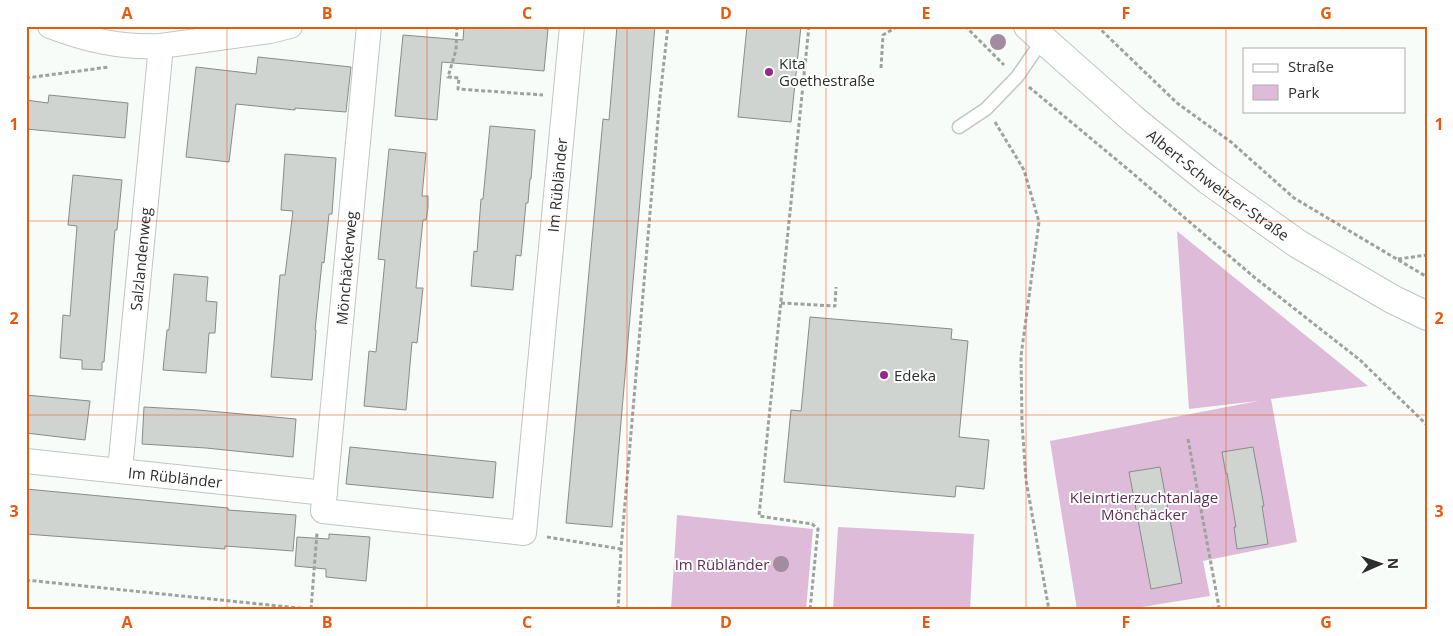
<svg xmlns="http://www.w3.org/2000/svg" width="1453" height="636" viewBox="0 0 1453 636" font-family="'Open Sans',sans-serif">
  <rect width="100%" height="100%" fill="#f8fcf9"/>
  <path fill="#debbd8" d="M1177,231L1368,386L1271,399L1297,542L1203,561L1210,596L1123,610H1077L1050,441L1258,401L1189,409Z
    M677,515L813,529L806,610H671Z
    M838,527L974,534L970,610H833Z"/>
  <path fill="#d0d4d1" stroke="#888c89" d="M464,26H513L548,29L544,71L442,62L437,120L395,116L403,35L463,40Z
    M617,26H655L612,527L566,523L603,119L609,120Z
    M747,26H801L791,122L738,117Z
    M258,57L351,67L346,112L295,108V110L236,104L229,162L186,157L196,67L256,74Z
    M49,95L128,103L125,138L26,129V100L48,103Z
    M490,126L535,130L531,179H530L528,203H526L521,256L516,255L513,290L471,286L474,251L477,252L481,199H483Z
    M389,149L426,153L422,196H428V208L426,220H423L416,288H423L417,343L412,342L406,410L364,406L369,351L376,352L385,260L378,259Z
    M285,154L336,158L332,214H329L324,263L322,262L315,330H316L312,380L271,377L280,275H285L293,211L281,210Z
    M73,175L122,180L117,230H115L104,362H102V370L82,369V360L60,358L63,315L70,316L77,226L68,225Z
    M174,274L208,277L206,301L217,302L215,333H209L206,373L163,370L167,330H169Z
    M810,317L952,329L951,339L968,341L959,437L989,440L984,489L956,486L955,497L784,482L791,410L801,411Z
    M26,395L90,401L85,440L26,433Z
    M144,407L198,410L296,419L293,457L206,448L142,444Z
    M350,447L496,462L493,498L346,484Z
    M1253,447L1264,506H1262L1268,544L1237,549L1234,527H1236L1227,473L1226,474L1222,452Z
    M1160,467L1182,583L1151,589L1129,472Z
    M26,489L228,508V510L296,515L293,551L225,546V549L26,534Z
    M329,534L370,537L366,581L326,577V569L295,566L297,537L329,539Z"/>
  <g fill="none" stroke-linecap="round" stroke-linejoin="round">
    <g stroke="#c1c5c3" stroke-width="15">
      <path id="lane" d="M959,127L986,109L1017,77L1042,41"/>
    </g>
    <g stroke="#c1c5c3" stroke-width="26">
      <g id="street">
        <path d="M50,26C87,40 121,48 161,46L270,31L290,26"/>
        <path id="s1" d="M369,26L323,511L524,533L572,26"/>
        <path id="s2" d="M26,461L325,493"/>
        <path id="s3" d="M120,470L161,46"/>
      </g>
    </g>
    <g stroke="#c1c5c3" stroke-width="30">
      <g id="secondary">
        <path id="s4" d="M1028,26L1134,120L1208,180L1298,244L1392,299L1427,316"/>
      </g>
    </g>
    <path stroke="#9ea29f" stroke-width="3" stroke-dasharray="4 2.5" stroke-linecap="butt" d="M457,26L456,50L448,77L459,78L458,89L543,95
      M809,26L759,516L812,524L818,529L810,610
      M965,26L1004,65
      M1097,26L1177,103L1231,142L1294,198L1427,277
      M881,68L883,35L898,26
      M26,78L109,67
      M1029,87L1130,171L1254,277L1360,360L1427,425
      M995,122L1024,170L1039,222L1021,356L1022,423L1026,480L1049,610
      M1398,259L1427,255
      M781,303L835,306L836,287
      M1188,439L1219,607L1204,610
      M547,537L621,549
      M26,580L318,610
      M311,609L317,533
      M618,610L621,549L660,97L668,26"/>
    <use href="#lane" stroke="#fff" stroke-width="12"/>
    <use href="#street" stroke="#fff" stroke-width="24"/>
    <use href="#secondary" stroke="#fff" stroke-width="28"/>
  </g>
  <g fill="#a38ba0">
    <circle cx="998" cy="42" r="8"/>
    <circle cx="781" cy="564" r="8"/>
  </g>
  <path fill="none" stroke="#e8590c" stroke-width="1" stroke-opacity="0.55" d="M227,26V610M427,26V610M627,26V610M826,26V610M1026,26V610M1226,26V610M26,221H1427M26,415H1427"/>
  <g fill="#942789" stroke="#fff" stroke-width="2">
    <circle cx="769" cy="72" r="5"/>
    <circle cx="884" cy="375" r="5"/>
  </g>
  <g text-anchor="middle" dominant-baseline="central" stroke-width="4" stroke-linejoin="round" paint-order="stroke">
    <g font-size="15" fill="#2c2e2d" stroke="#fff" text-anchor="start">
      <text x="779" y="63">Kita<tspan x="779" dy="17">Goethestraße</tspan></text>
      <text x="894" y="375">Edeka</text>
    </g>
    <g font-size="15" fill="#2c2e2d" stroke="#fff">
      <text stroke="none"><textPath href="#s4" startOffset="248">Albert-Schweitzer-Straße</textPath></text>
      <text stroke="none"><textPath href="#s1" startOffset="1039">Im Rübländer</textPath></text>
      <text stroke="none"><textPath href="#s3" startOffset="212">Salzlandenweg</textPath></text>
      <text transform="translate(346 268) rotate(-85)">Mönchäckerweg</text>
      <text stroke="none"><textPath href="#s2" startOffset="150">Im Rübländer</textPath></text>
    </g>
    <g font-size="15" fill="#5d2e57" stroke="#fff">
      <text x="1144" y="497">Kleinrtierzuchtanlage<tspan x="1144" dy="17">Mönchäcker</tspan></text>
      <text x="722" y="564">Im Rübländer</text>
    </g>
  </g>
  <rect width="1453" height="636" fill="none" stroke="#ffffff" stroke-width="55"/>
  <rect x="1243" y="48" width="162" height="65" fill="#ffffff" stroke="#ababab"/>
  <rect x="1253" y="64" width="25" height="8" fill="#ffffff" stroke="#ababab"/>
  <text x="1288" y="72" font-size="15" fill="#2c2e2d">Straße</text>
  <rect x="1253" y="85" width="25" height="15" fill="#debbd8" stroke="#ababab"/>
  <text x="1288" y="98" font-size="15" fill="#2c2e2d">Park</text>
  <g transform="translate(1380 564) rotate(88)" stroke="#ffffff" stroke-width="4" paint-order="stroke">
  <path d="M0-4L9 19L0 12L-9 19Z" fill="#2c2e2d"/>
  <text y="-8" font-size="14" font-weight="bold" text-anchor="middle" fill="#2c2e2d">N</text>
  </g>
  <rect x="28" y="28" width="1398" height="580" fill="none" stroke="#e8590c" stroke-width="2"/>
  <g font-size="16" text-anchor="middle" font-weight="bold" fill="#e8590c">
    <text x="127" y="19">A</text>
    <text x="327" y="19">B</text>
    <text x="527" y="19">C</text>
    <text x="726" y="19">D</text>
    <text x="926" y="19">E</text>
    <text x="1126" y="19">F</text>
    <text x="1326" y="19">G</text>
    <text x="14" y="130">1</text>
    <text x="1439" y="130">1</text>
    <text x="14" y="324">2</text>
    <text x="1439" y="324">2</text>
    <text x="14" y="517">3</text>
    <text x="1439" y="517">3</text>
    <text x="127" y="628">A</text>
    <text x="327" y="628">B</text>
    <text x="527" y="628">C</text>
    <text x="726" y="628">D</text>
    <text x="926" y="628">E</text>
    <text x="1126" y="628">F</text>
    <text x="1326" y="628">G</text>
  </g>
</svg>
